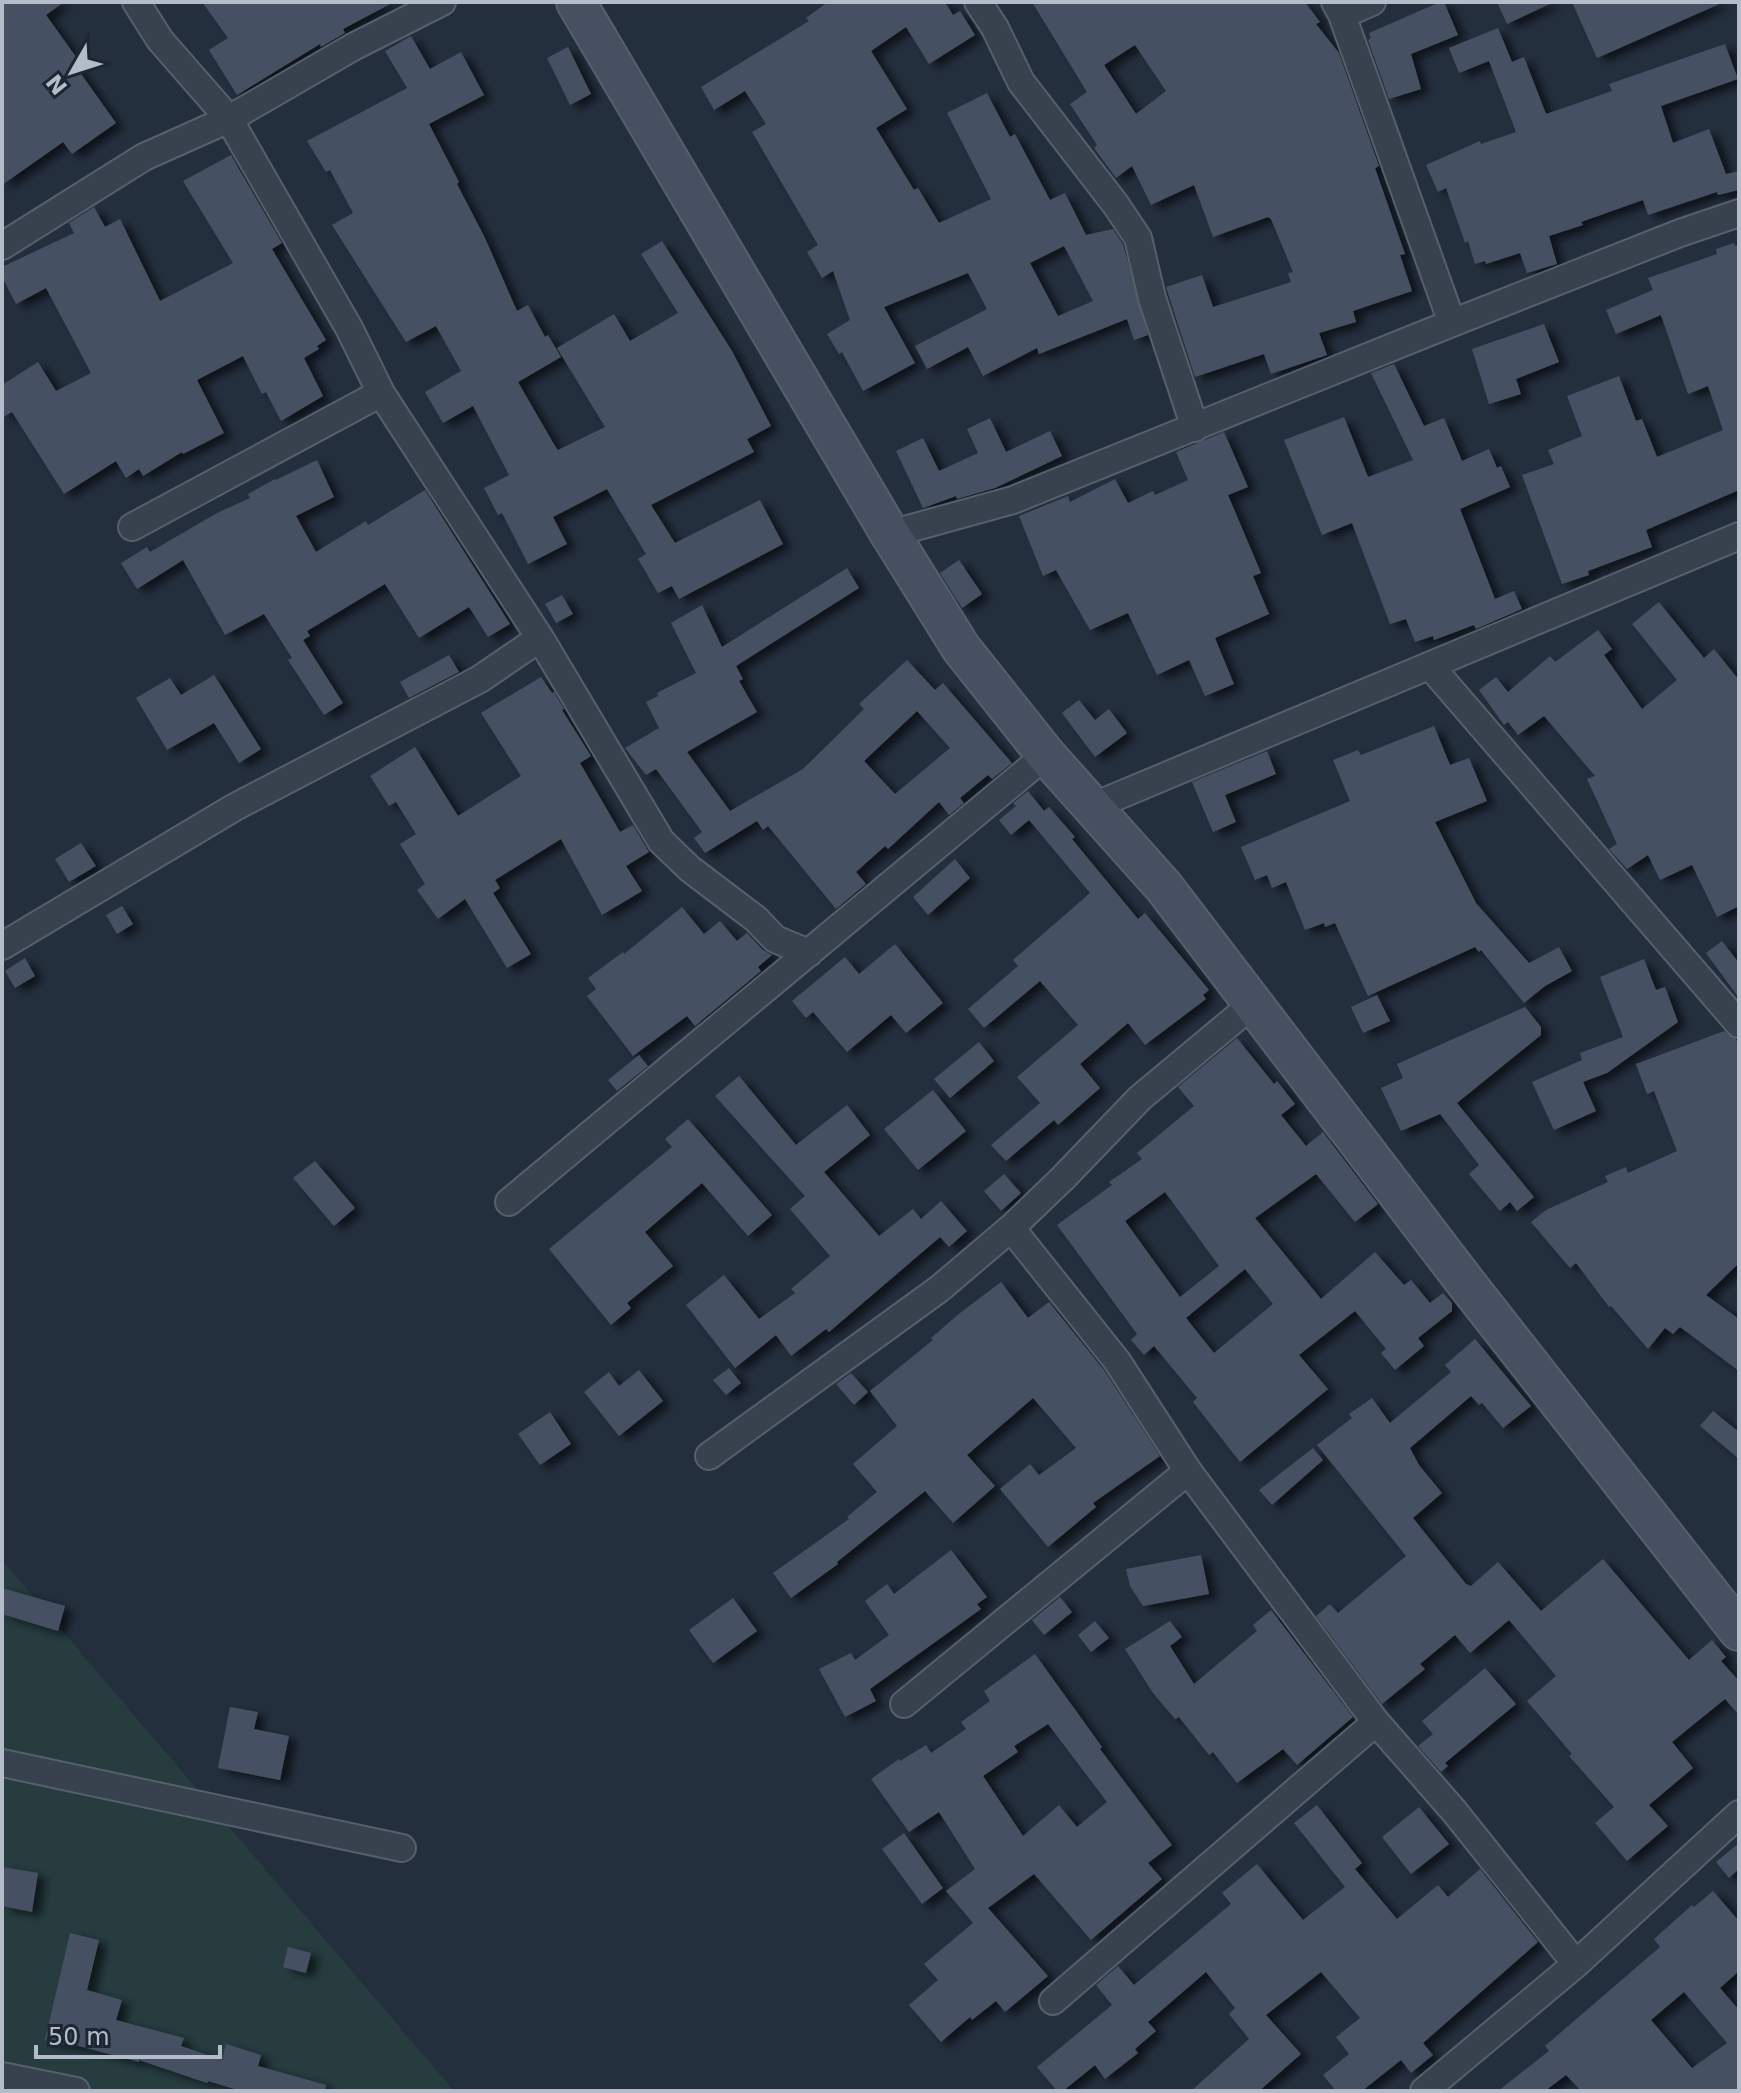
<svg xmlns="http://www.w3.org/2000/svg" width="1741" height="2093" viewBox="0 0 1741 2093" font-family="'DejaVu Sans',sans-serif">
  <defs>
    <filter id="shadow"><feDropShadow dx="8" dy="4.5" stdDeviation="4" flood-color="#0009"/></filter>
  </defs>
  <rect width="100%" height="100%" fill="#242f3e"/>
  <path fill="#263c3f" d="M2,1560L454,2091H2Z"/>
  <path fill="#455162" fill-rule="evenodd" filter="url(#shadow)" d="M2,2H64L46,15L79,61L74,64L116,123L72,154L63,142L2,185Z
    M202,2H394L343,29L345,33L321,47L320,44L237,95L209,50L228,38Z
    M828,2H945L953,15L960,11L975,35L929,64L906,27L871,51L907,109L876,128L914,190L918,188L939,223L991,199L947,113L987,93L1010,137L1015,134L1050,200L1065,193L1086,235L1113,229L1123,244L1148,335L1134,340L1127,319L1039,354L1037,348L983,376L968,347L927,369L915,346L987,309L968,273L884,307L915,363L863,391L842,352L839,354L827,334L850,320L833,271L822,278L807,252L818,245L752,132L766,124L745,91L714,110L701,87L809,21L806,18ZM1064,246L1093,301L1058,316L1030,263Z
    M1032,2H1305L1320,22L1316,24L1339,53L1379,166L1375,168L1405,254L1400,255L1412,291L1353,311L1356,322L1319,333L1327,355L1271,374L1264,354L1195,377L1166,287L1202,275L1213,307L1291,282L1288,273L1293,272L1271,219L1268,217L1213,237L1194,185L1151,205L1132,166L1116,178L1094,148L1097,145L1070,104L1087,92ZM1135,45L1166,91L1136,114L1104,65Z
    M1440,2H1444L1458,35L1411,54L1421,89L1389,99L1368,40L1371,38L1369,33Z
    M1497,2H1554L1507,24Z
    M1572,2H1724L1597,58Z
    M1498,28L1512,62L1524,57L1546,114L1612,91L1609,84L1725,44L1738,79L1661,106L1673,143L1709,129L1726,174L1739,171V190L1718,195L1717,192L1648,215L1643,200L1581,222L1583,225L1549,236L1557,264L1527,273L1520,253L1486,264L1485,261L1475,264L1468,241L1465,243L1446,188L1438,192L1426,165L1480,141L1481,144L1516,132L1489,61L1459,73L1449,48Z
    M411,36L430,69L461,52L484,95L429,124L459,182L457,184L485,238L517,311L528,305L545,337L548,335L561,357L518,382L555,446L558,450L605,427L557,348L614,314L630,341L678,313L641,254L662,241L732,351L771,426L747,439L754,452L651,505L675,543L760,500L783,544L679,599L672,586L658,593L638,559L646,554L607,489L553,517L567,544L528,564L502,513L498,515L484,488L509,475L473,406L443,423L425,392L461,371L436,326L406,342L332,225L353,213L330,170L326,172L307,141L407,88L385,51Z
    M568,47L591,94L570,105L547,58Z
    M231,155L282,243L272,249L326,340L317,346L319,349L304,358L323,396L281,421L266,392L262,394L243,356L197,380L224,433L183,454L182,452L143,476L139,469L126,478L116,461L64,494L12,412L2,418V385L38,362L56,391L91,373L46,288L16,304L2,277V267L74,233L69,223L94,207L105,227L120,219L160,301L233,263L183,181Z
    M1734,243L1735,246L1739,245V490L1646,530L1652,547L1588,571L1589,575L1562,584L1522,475L1554,464L1548,450L1582,436L1567,396L1619,376L1636,421L1642,419L1657,457L1723,430L1708,386L1688,394L1661,315L1616,334L1606,310L1653,290L1648,278L1717,254L1716,249Z
    M1544,324L1559,362L1516,379L1521,394L1489,404L1472,349Z
    M1394,364L1424,426L1444,418L1462,461L1489,449L1497,468L1501,466L1510,487L1460,509L1495,599L1514,591L1522,609L1476,629L1474,625L1434,640L1433,636L1415,642L1406,619L1390,624L1352,523L1322,535L1284,440L1344,417L1368,477L1413,460L1371,373Z
    M990,418L1006,452L1050,431L1062,456L995,488L957,499L956,496L923,508L896,451L923,438L939,471L978,453L967,429Z
    M1224,432L1248,487L1228,495L1261,573L1253,576L1269,614L1215,638L1234,684L1205,696L1189,660L1157,675L1128,613L1090,630L1056,570L1043,576L1019,516L1068,496L1070,502L1115,479L1128,503L1153,491L1155,495L1188,480L1176,452Z
    M317,460L334,497L296,516L316,552L366,521L368,525L425,490L510,624L488,637L469,607L419,638L385,584L307,631L310,636L303,640L343,703L324,715L288,660L292,658L264,614L225,635L183,560L137,589L121,563L147,547L150,552L217,513L250,498L248,494L275,479L276,480Z
    M959,560L982,594L962,608L940,573Z
    M847,568L859,588L736,666L743,679L739,681L757,712L687,752L730,811L803,769L864,709L859,704L907,660L935,690L943,683L1012,763L992,779L988,775L960,798L964,803L949,815L939,802L888,849L885,846L856,872L866,884L836,909L768,826L763,830L757,821L705,853L694,838L702,832L656,769L646,775L625,748L659,728L646,702L658,696L657,693L696,673L671,623L702,605L722,647ZM917,711L950,748L895,794L864,761Z
    M562,595L573,614L556,623L545,604Z
    M1659,602L1704,658L1714,649L1739,680V906L1717,917L1692,865L1660,880L1648,855L1627,869L1609,849L1617,844L1587,779L1595,776L1544,716L1518,735L1508,722L1504,725L1479,690L1496,677L1508,692L1550,656L1555,662L1598,630L1612,649L1604,655L1642,709L1677,680L1632,624Z
    M449,655L459,672L409,698L400,682Z
    M214,675L261,749L239,763L214,723L167,750L136,698L170,678L181,695Z
    M541,677L552,693L554,692L564,709L562,710L591,756L580,763L620,832L633,825L649,852L626,866L642,891L602,915L561,839L495,880L500,888L493,893L531,954L507,968L465,899L438,919L417,890L425,884L400,844L416,834L396,802L389,806L370,776L415,747L458,816L521,776L481,713Z
    M1079,700L1095,720L1109,709L1127,733L1095,757L1062,713Z
    M1434,726L1450,765L1469,758L1487,801L1435,822L1476,903L1529,963L1559,947L1572,971L1545,986L1524,1003L1481,950L1479,952L1475,947L1368,996L1335,923L1325,927L1324,923L1305,930L1286,882L1272,888L1267,875L1255,880L1241,847L1350,801L1333,760L1358,750L1361,755Z
    M1267,751L1276,774L1225,795L1236,822L1213,832L1192,782Z
    M1028,791L1044,811L1049,807L1075,837L1072,839L1138,919L1145,913L1209,990L1203,995L1206,999L1145,1045L1128,1023L1080,1064L1100,1088L1058,1125L1054,1120L1006,1161L991,1145L1040,1103L1017,1077L1078,1025L1040,981L984,1028L968,1009L1018,966L1013,960L1090,893L1029,820L1011,835L999,820L1016,806L1013,803Z
    M81,843L96,866L69,882L55,859Z
    M955,859L970,878L928,915L913,897Z
    M122,906L133,924L117,934L106,915Z
    M682,907L704,934L720,921L737,941L747,933L763,950L772,955L758,967L761,971L695,1026L687,1016L633,1056L587,996L596,989L588,978L623,952L624,954Z
    M1722,941L1739,963V998L1706,953Z
    M895,944L943,1003L906,1033L891,1015L847,1052L813,1012L806,1018L792,1001L845,957L859,974Z
    M25,958L35,976L15,988L5,971Z
    M1644,959L1656,990L1665,987L1678,1022L1607,1073L1583,1082L1596,1111L1554,1130L1532,1082L1582,1060L1580,1053L1623,1037L1600,977Z
    M1377,995L1390,1021L1363,1033L1351,1007Z
    M1525,1007L1541,1027V1035L1457,1103L1534,1197L1517,1211L1510,1202L1500,1211L1469,1174L1479,1165L1440,1114L1401,1131L1381,1088L1403,1078L1397,1064Z
    M1724,1031L1736,1039L1739,1047V1263L1706,1295L1739,1319V1371L1680,1327L1673,1334L1665,1328L1648,1349L1611,1306L1609,1307L1576,1263L1570,1268L1531,1222L1546,1210L1608,1182L1605,1176L1626,1167L1628,1173L1677,1151L1654,1091L1647,1094L1636,1064Z
    M1237,1038L1274,1084L1277,1081L1295,1104L1281,1115L1306,1146L1323,1132L1378,1204L1355,1222L1316,1174L1255,1218L1321,1299L1375,1252L1404,1285L1411,1280L1430,1303L1443,1293L1452,1303V1311L1418,1338L1424,1346L1395,1370L1381,1353L1386,1349L1355,1311L1299,1355L1328,1389L1240,1462L1193,1402L1197,1398L1154,1346L1144,1355L1131,1340L1137,1334L1057,1225L1112,1185L1109,1182L1142,1159L1137,1153L1194,1106L1178,1087ZM1165,1192L1219,1266L1180,1297L1125,1221ZM1245,1269L1273,1304L1214,1353L1186,1318Z
    M979,1042L994,1061L950,1098L934,1079Z
    M639,1055L648,1066L617,1091L608,1080Z
    M739,1076L796,1145L847,1105L870,1135L824,1172L879,1236L913,1209L921,1219L941,1201L967,1231L949,1247L940,1237L829,1332L826,1329L791,1356L776,1335L735,1368L686,1305L724,1275L759,1319L795,1293L791,1289L830,1256L790,1209L805,1196L715,1096Z
    M933,1090L966,1131L918,1170L884,1129Z
    M688,1119L772,1215L748,1236L702,1183L645,1232L673,1266L627,1303L631,1308L611,1325L549,1249L672,1147L665,1139Z
    M315,1161L355,1208L334,1226L293,1178Z
    M1004,1174L1021,1193L1001,1211L984,1191Z
    M1001,1282L1028,1318L1049,1302L1104,1370L1160,1456L1093,1503L1096,1507L1048,1547L1000,1489L1030,1464L1039,1475L1076,1448L1033,1398L967,1455L995,1486L953,1523L925,1491L837,1562L838,1564L791,1598L773,1573L849,1519L847,1517L877,1492L853,1464L897,1426L870,1391L933,1340L931,1338L960,1313Z
    M1475,1339L1531,1406L1503,1428L1482,1403L1479,1405L1471,1396L1410,1448L1419,1465L1442,1493L1413,1518L1466,1584L1471,1586L1498,1562L1541,1611L1603,1559L1689,1660L1712,1640L1726,1657L1721,1661L1739,1681V1715L1725,1699L1672,1742L1693,1768L1649,1805L1668,1826L1627,1861L1595,1823L1614,1807L1569,1756L1572,1754L1527,1701L1556,1676L1509,1620L1470,1653L1455,1635L1420,1664L1425,1669L1382,1704L1316,1616L1330,1604L1338,1613L1406,1556L1317,1445L1352,1418L1349,1414L1372,1398L1390,1423L1451,1372L1445,1365Z
    M729,1368L741,1383L726,1395L713,1380Z
    M639,1370L663,1401L619,1436L584,1392L609,1372L619,1386Z
    M851,1373L868,1392L854,1405L836,1384Z
    M1713,1411L1739,1432V1459L1700,1426Z
    M550,1412L571,1444L540,1465L518,1434Z
    M1313,1448L1323,1460L1272,1505L1259,1490Z
    M951,1550L987,1597L977,1604L981,1609L870,1689L876,1701L845,1717L819,1669L851,1653L855,1660L889,1635L865,1601L887,1584L894,1594Z
    M1201,1555L1209,1594L1143,1606L1130,1586L1126,1569Z
    M2,1588L65,1606L58,1631L2,1614Z
    M1060,1597L1072,1612L1044,1635L1032,1620Z
    M733,1598L757,1631L713,1663L689,1630Z
    M1271,1610L1353,1717L1297,1765L1283,1749L1237,1783L1213,1752L1209,1755L1179,1717L1175,1719L1153,1693L1125,1649L1170,1621L1182,1637L1170,1646L1194,1684L1257,1631L1253,1625Z
    M1095,1621L1109,1638L1091,1652L1078,1635Z
    M1035,1654L1102,1747L1100,1749L1172,1845L1148,1863L1162,1879L1091,1940L1034,1874L988,1908L1048,1976L1005,2012L996,2001L972,2020L970,2017L941,2042L909,2005L938,1980L924,1964L973,1923L946,1891L975,1869L939,1812L909,1832L871,1779L899,1759L900,1761L926,1745L931,1753L966,1729L961,1722L990,1701L984,1691ZM1048,1724L1107,1802L1077,1827L1059,1805L1023,1836L983,1776L1018,1752L1014,1746Z
    M1485,1668L1516,1704L1445,1763L1448,1766L1441,1772L1418,1746L1433,1734L1422,1721Z
    M230,1707L258,1712L254,1729L289,1736L280,1780L218,1768Z
    M1317,1805L1362,1863L1355,1869L1397,1919L1438,1885L1448,1897L1480,1869L1538,1942L1423,2043L1433,2055L1411,2073L1401,2060L1362,2091H1336L1323,2075L1349,2054L1336,2037L1360,2018L1321,1972L1266,2015L1301,2054L1259,2091H1191L1249,2039L1229,2014L1235,2008L1206,1972L1148,2022L1156,2031L1135,2049L1138,2053L1105,2079L1095,2065L1063,2091H1057L1037,2067L1112,2005L1096,1985L1118,1966L1134,1985L1231,1904L1222,1893L1257,1864L1303,1920L1345,1887L1294,1823Z
    M1419,1807L1449,1844L1411,1874L1382,1837Z
    M904,1833L943,1888L922,1904L882,1849Z
    M1739,1843V1869L1729,1878L1716,1862Z
    M2,1867L38,1873L32,1912L2,1906Z
    M1713,1891L1739,1921V1971L1720,1988L1739,2010V2091H1581L1566,2075L1545,2091H1498L1549,2051L1545,2046L1660,1947L1654,1939L1692,1905L1694,1907ZM1684,1992L1727,2043L1692,2068L1651,2020Z
    M70,1933L99,1940L87,1990L122,2000L116,2020L184,2038L181,2046L222,2060L226,2044L261,2055L258,2066L326,2085L325,2091H241L208,2081L207,2083L139,2060V2062L75,2045L74,2047L45,2040Z
    M288,1947L311,1953L306,1973L283,1967Z"/>
  <g fill="none" stroke-linecap="round" stroke-linejoin="round">
    <g stroke="#565f6c" stroke-width="30">
      <path id="street" d="M136,2L160,40L229,119L349,328L381,393L540,638L661,841L690,869L756,919L775,939L809,953
        M978,2L995,28L1021,82L1116,205L1138,238L1152,298L1195,428
        M1335,2L1342,15L1452,323
        M1342,15L1372,2
        M2,246L144,157L229,119L353,47L442,2
        M132,527L381,393
        M890,534L1013,500L1452,323L1680,233L1739,213
        M1431,667L1739,1024
        M1094,806L1739,536
        M2,946L235,807L480,679L540,638
        M509,1202L1046,755
        M1011,1228L1117,1361L1188,1471L1376,1722L1454,1811L1576,1964
        M709,1456L939,1289L1011,1228L1063,1178L1140,1098L1254,1003
        M904,1704L1188,1471
        M2,1763L402,1848
        M1053,2001L1376,1722
        M2,2076L76,2091
        M1424,2091L1576,1964L1739,1814"/>
    </g>
    <g stroke="#565f6c" stroke-width="42">
      <path id="secondary" d="M576,2L890,534L961,648L1046,755L1164,887L1466,1283L1739,1631"/>
    </g>
    <use href="#street" stroke="#38414e" stroke-width="26"/>
    <use href="#secondary" stroke="#465061" stroke-width="38"/>
  </g>
  <rect width="1741" height="2093" fill="none" stroke="#b4bcc9" stroke-width="8"/>
  <g transform="translate(72 72) rotate(231)" stroke="#1d2633" stroke-width="6" paint-order="stroke">
  <path d="M0-6L14 30L0 20L-14 30Z" fill="#b4bcc9"/>
  <text y="-12" font-size="22" font-weight="bold" text-anchor="middle" fill="#b4bcc9">N</text>
  </g>
  <path d="M36 2045v12h184v-12" fill="none" stroke="#b4bcc9" stroke-width="4"/>
  <text x="48" y="2045" font-size="24" fill="#b4bcc9" stroke="#1d2633" stroke-width="6" paint-order="stroke">50 m</text>
</svg>
